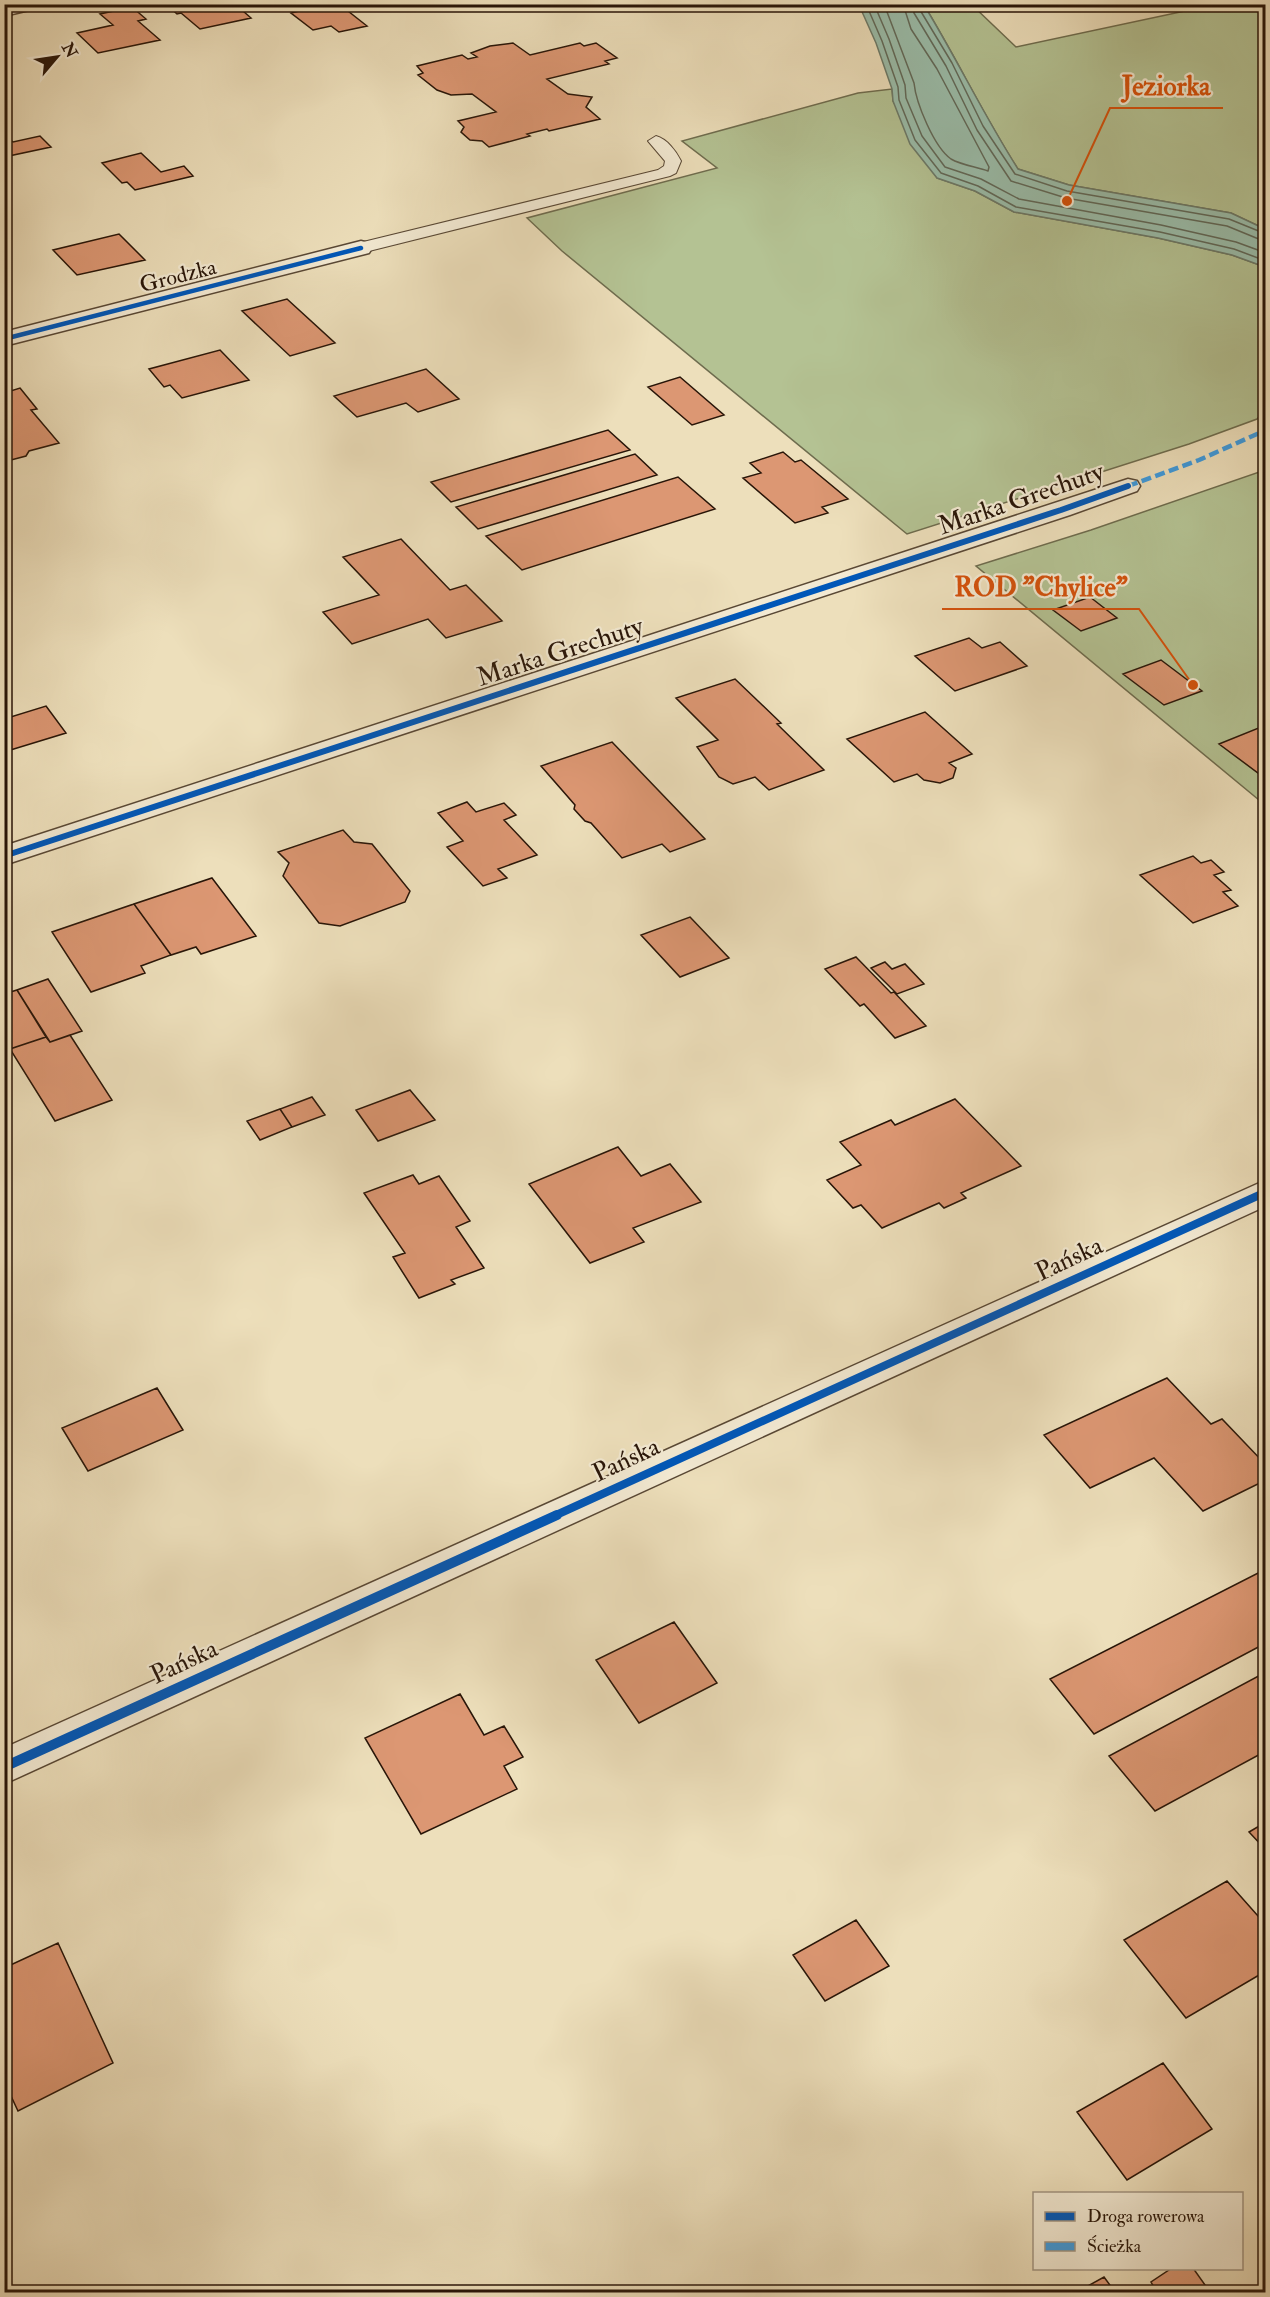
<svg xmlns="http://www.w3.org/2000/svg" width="1270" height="2297" viewBox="0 0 1270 2297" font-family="'IM FELL Double Pica',serif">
  <rect width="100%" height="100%" fill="#eddfbb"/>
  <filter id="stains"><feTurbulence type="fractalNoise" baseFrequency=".00333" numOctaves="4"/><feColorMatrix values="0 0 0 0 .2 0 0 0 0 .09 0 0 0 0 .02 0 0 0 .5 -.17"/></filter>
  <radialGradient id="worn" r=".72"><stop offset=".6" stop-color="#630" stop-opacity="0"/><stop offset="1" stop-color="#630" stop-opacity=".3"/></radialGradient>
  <path fill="#b4c293" stroke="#6e6c4e" stroke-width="1.5" d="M924,5H972L1016,47L1213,5H1265V229L1231,213L1069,185L1018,169C984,116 957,59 924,5Z
    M892,89L893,101L937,178L975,191L1014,212L1158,238L1232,255L1265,267V410L1257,419L1189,444L907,534L562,251L527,218L717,168L682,141L858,93Z
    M1265,470V805L976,566L1091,530Z"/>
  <path fill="#9abdaa" stroke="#6c7a69" stroke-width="1.5" d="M859,5H924C957,59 984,116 1018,169L1069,185L1231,213L1265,229V267L1232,255L1158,238L1014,212L975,191L937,178L910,144L893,101L892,89L876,43Z"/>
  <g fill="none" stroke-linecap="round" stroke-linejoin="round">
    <path stroke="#616959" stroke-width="1.5" d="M866,4L882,41L898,87L899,100L915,140L941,173L978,186L1016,207L1160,232L1234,249L1266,261
      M874,4L889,39L905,85L906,98L922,136L945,167L981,179L1019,199L1161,225L1236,242L1266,253
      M884,4L914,83C916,103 934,147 951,159C961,165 977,167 988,171L989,167L937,69L911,29L903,4
      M912,4L914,13L946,66L977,130L1011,181L1066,198L1227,226L1266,242
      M919,4L920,10L952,63L983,126L1015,174L1067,191L1229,219L1266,234"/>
  </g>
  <path fill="#dc9773" stroke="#281508" stroke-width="1.5" d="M176,4H235L251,18L200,29L181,13L177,14L168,6Z
    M318,4H339L367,26L339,32L331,26L313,30L291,13L320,6Z
    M132,7L146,19L138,21L160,40L98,53L77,33L113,25L100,14Z
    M513,43L530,55L580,43L584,46L596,43L617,58L605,61L609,64L547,79L568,94L592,97L586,107L600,119L549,131L547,129L527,134L530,136L489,147L482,141L470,140L461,132L464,127L458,121L496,112L472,94L451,95L437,90L418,75L423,73L417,66L462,55L468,59L477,57L471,53L490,46Z
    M4,134L13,142L40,136L51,147L4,157Z
    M141,153L161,172L184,166L193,176L135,190L127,182L122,183L102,163Z
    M119,234L145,260L77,275L53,250Z
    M287,299L335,343L290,356L242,311Z
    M220,350L249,380L182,398L170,385L164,387L149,369Z
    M426,369L459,399L418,412L406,403L357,417L334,396Z
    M680,377L724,415L692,425L648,387Z
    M20,388L37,409L31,410L59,443L29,451L26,456L11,460L4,459V393Z
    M608,430L630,450L451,502L431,482Z
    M783,452L795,462L801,460L848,499L822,507L828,513L795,523L743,478L761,473L750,463Z
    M635,454L657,475L478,529L456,507Z
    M678,477L715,509L522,570L486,536Z
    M401,539L450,590L466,585L502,621L446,638L428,619L352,644L323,612L379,595L343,557Z
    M1090,597L1117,618L1081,631L1053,610Z
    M969,638L982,648L1000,642L1027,666L955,691L915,656Z
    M1161,660L1202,691L1164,705L1123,674Z
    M735,679L781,723L777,724L824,770L769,790L755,777L733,784L719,777L697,747L718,740L676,698Z
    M46,706L66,733L4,752V719Z
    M925,712L972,754L949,763L956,768L953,778L940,783L924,780L917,774L894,782L847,739Z
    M1261,727L1266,730V779L1219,744Z
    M612,742L705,839L670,852L662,844L622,858L591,823L585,821L574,809L575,805L541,766Z
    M467,802L476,812L504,803L516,815L504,820L537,855L498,869L507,878L483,886L447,847L463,841L438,813Z
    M343,830L354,842L372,844L410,891L405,902L340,926L319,923L283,876L289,863L278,852Z
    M1193,856L1201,863L1211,860L1224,872L1214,875L1231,890L1223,892L1238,906L1193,923L1140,875Z
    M212,878L256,936L201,954L196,947L171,955L134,904Z
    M134,904L171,955L141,966L145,973L91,992L52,932Z
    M690,917L729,958L680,977L641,935Z
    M856,957L891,993L894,992L926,1026L895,1038L864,1004L860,1006L825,969Z
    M885,962L892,969L905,964L924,984L897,994L871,968Z
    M48,979L82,1031L50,1042L17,990Z
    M17,990L46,1037L4,1051V994Z
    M70,1035L112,1100L55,1121L10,1049L46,1037L50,1042Z
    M410,1090L435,1120L378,1141L356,1110Z
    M312,1097L325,1115L292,1127L280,1109Z
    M955,1099L1021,1166L961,1193L966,1198L944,1208L939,1203L882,1228L861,1205L853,1208L827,1180L861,1165L840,1142L891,1120L895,1125Z
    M280,1109L292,1127L260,1140L247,1121Z
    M618,1147L641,1176L670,1164L701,1202L633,1228L644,1242L590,1263L529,1184Z
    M413,1175L419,1184L439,1176L470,1221L456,1227L484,1268L451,1280L455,1284L419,1298L393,1257L405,1253L364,1193Z
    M1167,1378L1211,1424L1222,1419L1266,1465V1480L1203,1511L1154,1458L1090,1488L1044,1435Z
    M157,1388L183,1430L88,1471L62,1428Z
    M1266,1569V1643L1094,1734L1050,1679Z
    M674,1622L717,1683L639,1723L596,1660Z
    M1266,1672V1751L1155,1811L1109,1756Z
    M460,1694L484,1735L504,1726L523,1757L504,1766L517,1789L421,1834L365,1738Z
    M1266,1822V1850L1249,1832Z
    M1227,1881L1266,1925V1971L1186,2018L1124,1940Z
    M856,1920L889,1966L825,2001L793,1955Z
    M58,1943L113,2063L18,2111L4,2081V1968Z
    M1163,2063L1212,2129L1127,2180L1077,2112Z
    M1172,2268H1193L1210,2292H1149L1155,2289L1151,2282Z
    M1104,2277L1115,2292H1077Z"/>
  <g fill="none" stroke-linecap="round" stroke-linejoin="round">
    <g stroke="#594835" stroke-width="2">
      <path id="service" d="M656,136C667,139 676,151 681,161L676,173L670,176L361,253L355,252L352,248L355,244L658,170L664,166L665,161L648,141Z"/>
    </g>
    <g stroke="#594835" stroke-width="3">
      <path id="minor" d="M4,4H40L38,8L4,16Z
        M361,241L369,243L372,248L369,253L4,346V332Z
        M1128,479L1137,481L1140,486L1137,491L1070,515L4,865V846Z
        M1266,1180V1206L4,1784V1748Z"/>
    </g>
    <use href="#service" fill="#f3ead3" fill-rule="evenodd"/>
    <use href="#minor" fill="#f3ead3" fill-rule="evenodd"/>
    <path stroke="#3d9add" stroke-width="4.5" stroke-dasharray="10 4.5" stroke-linecap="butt" d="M1128,486L1199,460L1266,430"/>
    <g stroke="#f3ead3" stroke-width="7">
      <path id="cycleway-far3" d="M4,339L361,248"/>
    </g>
    <g stroke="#f3ead3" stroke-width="9">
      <path id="cycleway-far2" d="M4,856L1061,510L1128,486"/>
    </g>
    <g stroke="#f3ead3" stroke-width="11">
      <path id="cycleway-far1" d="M554,1516L1266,1192"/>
    </g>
    <g stroke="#f3ead3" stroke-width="14">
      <path id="cycleway" d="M4,1767L557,1515"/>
    </g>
    <use href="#cycleway-far3" stroke="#0057b8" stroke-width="4.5"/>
    <use href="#cycleway-far2" stroke="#0057b8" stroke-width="6"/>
    <use href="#cycleway-far1" stroke="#0057b8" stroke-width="8"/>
    <use href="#cycleway" stroke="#0057b8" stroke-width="10"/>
  </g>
  <g text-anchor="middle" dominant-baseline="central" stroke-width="4.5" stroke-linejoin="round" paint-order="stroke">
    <g font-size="22" fill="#281508" stroke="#f3ead3">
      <text transform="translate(178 276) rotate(-14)">Grodzka</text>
    </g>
    <g font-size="26" fill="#281508" stroke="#f3ead3">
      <text transform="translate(1021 499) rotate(-19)">Marka Grechuty</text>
      <text transform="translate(560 652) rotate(-18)">Marka Grechuty</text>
      <text transform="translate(1069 1259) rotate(-25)">Pańska</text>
      <text transform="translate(626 1460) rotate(-25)">Pańska</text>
      <text transform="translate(184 1662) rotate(-25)">Pańska</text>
    </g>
  </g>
  <path fill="none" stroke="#d5520c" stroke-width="2" d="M1067 201L1110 108H1223M1193 685L1139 609H942"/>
  <g fill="#d5520c" stroke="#f3ead3" stroke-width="2">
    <circle cx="1067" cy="201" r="6"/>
    <circle cx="1193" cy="685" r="6"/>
  </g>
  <g font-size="27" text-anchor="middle" font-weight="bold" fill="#d5520c" stroke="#f3ead3" stroke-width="4.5" stroke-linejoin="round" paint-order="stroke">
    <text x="1166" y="95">Jeziorka</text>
    <text x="1041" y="596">ROD "Chylice"</text>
  </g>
  <rect width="1270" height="2297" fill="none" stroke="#eddfbb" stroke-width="24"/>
  <rect x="6" y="6" width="1258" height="2285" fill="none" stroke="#281508" stroke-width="3"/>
  <rect x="12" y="12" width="1246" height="2273" fill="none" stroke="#281508" stroke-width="1.5"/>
  <rect x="1033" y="2192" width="210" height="78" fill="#f3ead3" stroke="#a29582" stroke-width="1.5"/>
  <rect x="1045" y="2212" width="30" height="9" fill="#0057b8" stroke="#a29582" stroke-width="1.5"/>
  <text x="1087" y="2222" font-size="18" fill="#281508">Droga rowerowa</text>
  <rect x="1045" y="2242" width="30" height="9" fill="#3d9add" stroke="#a29582" stroke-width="1.5"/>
  <text x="1087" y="2252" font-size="18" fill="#281508">Ścieżka</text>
  <g transform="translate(57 57) rotate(61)" stroke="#f3ead3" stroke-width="4.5" paint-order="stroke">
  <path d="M0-4.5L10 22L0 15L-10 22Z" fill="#281508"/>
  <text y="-9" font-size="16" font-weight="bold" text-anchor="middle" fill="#281508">N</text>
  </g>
  <rect width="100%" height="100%" filter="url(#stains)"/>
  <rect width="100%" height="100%" fill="url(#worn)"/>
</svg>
